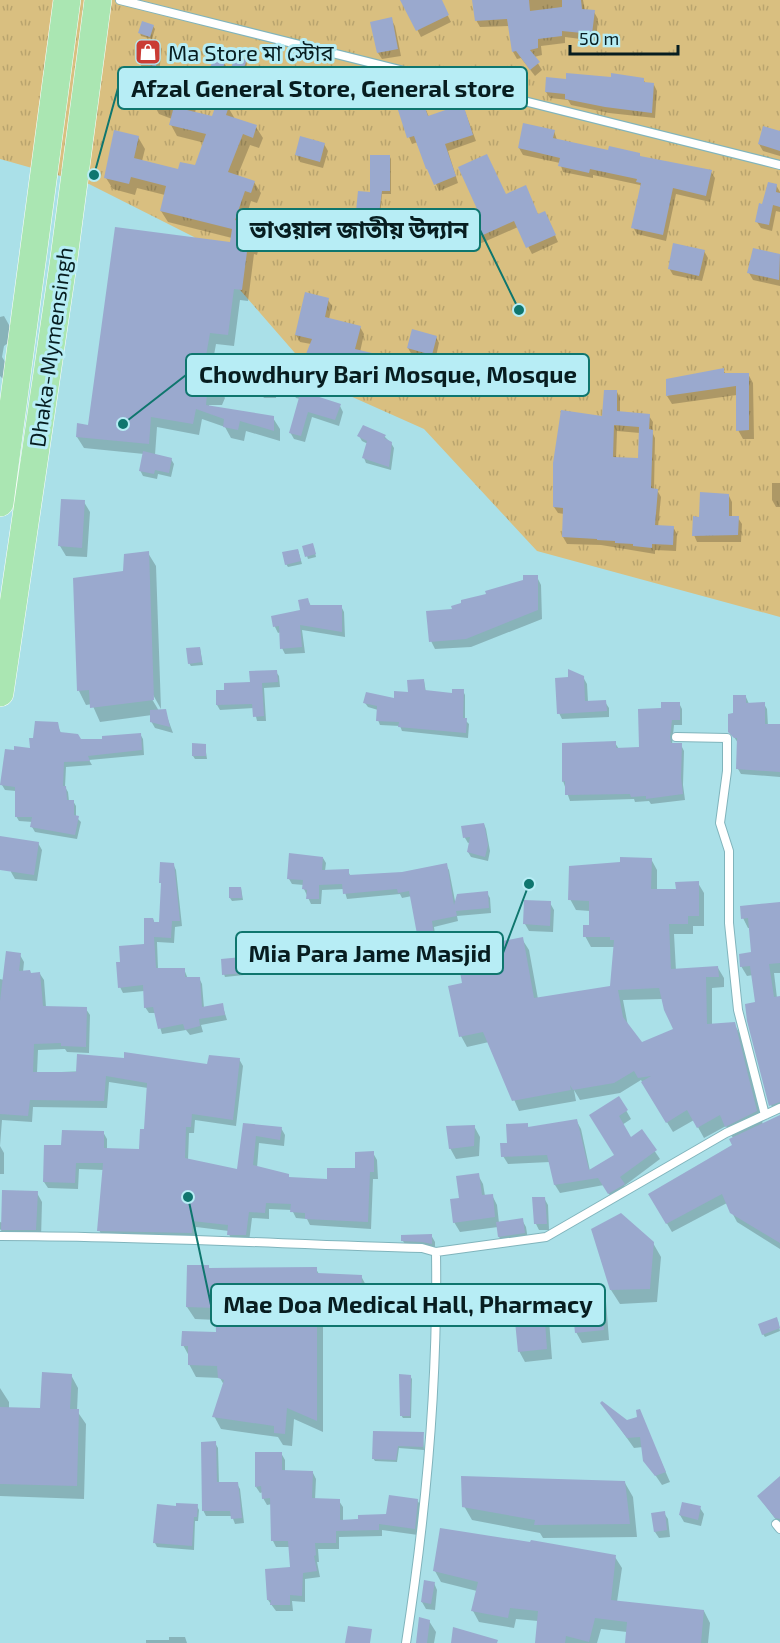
<svg xmlns="http://www.w3.org/2000/svg" width="780" height="1643" viewBox="0 0 780 1643" font-family="'Exo 2','Noto Sans Bengali',sans-serif">
  <defs>
    <pattern id="park-tufts" width="24" height="20" patternUnits="userSpaceOnUse" patternTransform="scale(1.5)"><rect width="24" height="20" fill="#d9bf80"/><path d="M3 7l-1-3M5 7V3M7 7l1-3M15 17l-1-3M17 17v-4M19 17l1-3" fill="none" stroke="#b9a46e"/></pattern>
  </defs>
  <rect width="100%" height="100%" fill="#aae0e8"/>
  <path fill="url(#park-tufts)" d="M0,0H780V617L537,551L424,429L321,383L194,237L89,184L0,159Z"/>
  <path fill="#0003" fill-rule="evenodd" d="M402,0H437L442,4L451,22L421,37Z
    M474,0H583L585,11L594,12L598,19L596,41L565,37V43L541,46L542,55L534,57L542,70L535,76L521,58L517,59L513,52L509,26L480,27L476,20Z
    M391,19L395,26L401,56L382,59L378,53Z
    M153,26L155,29L152,39L141,36L140,33Z
    M158,42L162,49L159,72L143,69L139,62Z
    M246,61L247,64L244,74L234,71L232,68Z
    M224,63L226,66L223,76L213,72L211,70Z
    M643,79L646,84L654,85L657,91L655,118L609,113L571,105L568,100L550,98L546,92L567,81Z
    M192,83L199,94L195,113L213,117L228,107L235,119L256,127L263,138L259,148L250,145L237,177L254,182L261,193L257,203L251,201L244,224L254,226L261,238L257,255L254,254L248,301L240,300L234,346L216,344L209,383L219,387L225,398L222,405H209V407L273,418L280,429V441L246,431L244,441L231,438L225,427L202,419L199,435L157,427L155,455L171,459L174,464L171,477L158,474L157,479L143,476L140,470L144,454L84,448L77,437L90,426L231,244L232,238L168,222L161,211L165,195L137,188L135,195L113,189L106,178L138,137L145,149L142,161L179,170L196,167L205,143L177,136L171,125L172,119L159,114L153,103L171,98Z
    M422,101L429,117L463,106L476,141L448,151L458,183L439,191L418,142L412,144L409,137Z
    M780,130V156L763,151L759,144L779,132Z
    M554,131L557,140L609,151L639,154L641,158L711,172L715,178L710,202L676,194L666,241L637,234L633,227L642,188L640,185L593,175V178L563,172L560,163L523,155L519,148Z
    M324,144L328,151L323,168L300,162L297,155Z
    M390,157L391,159V194H382L380,216L359,214L357,211L371,194Z
    M776,185L780,192V212L776,211L772,231L761,228L757,222L763,206Z
    M506,196L548,219L558,242L532,254L518,227L477,245L473,239Z
    M754,249L780,255V286L753,280L749,273Z
    M704,251L708,258L702,281L673,275L669,268Z
    M328,300L332,306L329,319L360,327L364,334L360,352L388,359L392,365L387,382L328,366L315,398L340,406L343,412L339,426L312,417L305,442L294,439L290,432L300,399L296,398L292,391L311,344L300,342L296,335Z
    M4,316L13,332L12,340L4,346L2,357L9,368L3,379L0,376V317Z
    M436,337L439,343L435,361L412,355L408,348Z
    M273,359L276,362V398H264L262,395Z
    M723,370L726,374H748L753,383L754,439H743L738,430L737,395L672,404L667,396Z
    M617,392L620,398V413L649,416L653,422L652,432L655,438L654,490H657L661,497L658,527H673L677,534L676,551L655,550V554L601,545L567,544L563,537L564,514L558,513L554,507L604,418ZM617,431L640,433L639,460L616,459Z
    M359,436H384L391,443L394,448L391,470L366,463L364,458L368,444L362,441Z
    M772,483H780V507H776L772,500Z
    M729,496L732,502V518H738L742,524L741,542H697L694,535L700,518Z
    M84,502L90,512L87,557L66,556L60,546Z
    M314,548L316,557L308,559L307,556Z
    M298,550L302,564L288,567L286,564Z
    M148,553L156,566L161,709L152,693L149,694L159,711H165L173,733L155,728L151,721L152,715L100,722L92,704L86,705L79,691L125,572Z
    M537,577L541,585L542,619L471,647L435,649L431,641L454,610Z
    M307,599L311,606H341L344,612L345,637L302,630L305,653L285,654L282,648L281,632L278,633L275,627L273,617L302,611Z
    M200,648L203,665L191,666L189,663Z
    M276,672L279,676L280,687L264,688L266,721H257L254,708L220,710L217,705L226,691L251,684Z
    M583,677L587,684L588,702H605L609,708V717L562,719L559,713Z
    M424,681L426,692L454,694L463,691L465,695V720L469,724L468,738L402,731L400,726L380,725L378,720V710L368,707L365,703L395,700L410,694Z
    M746,697L749,704H764L767,709L768,726H780V777L741,774L738,769V743L730,731L735,715Z
    M679,703L682,709V725H674L672,745H681L684,751L683,785L685,800L651,804L649,801L635,802L634,799L570,801L563,781L615,743L619,749L641,748L663,710Z
    M57,724L61,733L81,741L104,740L140,734L143,739L144,755L89,760L92,765L66,767L65,787L68,792L69,801H73L76,806V817L81,822L77,839L35,832L32,827L33,822L19,821L16,816V791L5,790L2,785L15,751L31,749Z
    M205,745L207,759H195L193,756Z
    M484,824L486,829L490,851L488,861L471,857L468,852L471,842L468,843L465,838L463,828Z
    M16,840L38,843L42,850L37,881L15,879L11,872Z
    M323,858L326,863L325,871H348L351,877L403,873L446,865L449,870L456,906L487,893L490,898L491,913L457,916L458,921L434,927L437,948L424,950L421,945L412,896L402,898L400,894L347,899L344,889L322,890L321,904H311L304,889V885L292,884L289,879Z
    M651,859L657,870V890L677,891L698,883L704,893V926H693V934H674L676,971L718,968L724,978V987L712,988V1025L734,1024L740,1034L763,1125L780,1117V1249L737,1222L727,1203L672,1232L650,1195L734,1146L733,1138L726,1126L704,1138L694,1120L673,1132L641,1080L620,1093L580,1100L574,1090L576,1101L519,1111L489,1042L467,1047L461,1036L463,984L522,939L529,950L538,999L611,987L615,947H591L585,936L590,926V911L576,910L570,899ZM663,999L675,1030L641,1044L628,1026L623,1000Z
    M173,864L176,870L182,926L175,927L174,943L157,942L158,969H184L188,979L199,978L202,984L204,1008L222,1004L227,1020L201,1025L203,1032L190,1035L186,1030L162,1034L156,1013H149L145,1007L144,991L123,993L120,987L145,945L153,919L155,924H160L163,886L161,883Z
    M241,888L243,900L232,901L230,898Z
    M550,903L554,910L553,932L529,931L525,924Z
    M780,904V973H774L777,998L780,997V1113L776,1115L771,1105L753,975L747,976L741,966L753,954L751,928H748L743,918Z
    M20,955L24,962L23,972L40,974L44,980L46,1007L86,1009L90,1015L89,1053L67,1052L65,1049L38,1050L37,1073L208,1066L239,1059L243,1066L236,1126L195,1120L194,1133H189L188,1160L239,1171L244,1125L281,1128L285,1135L284,1146L259,1143L257,1168L288,1175L290,1179L329,1180L357,1170L373,1153L377,1160L378,1179H373L371,1229L310,1225L307,1219L296,1218L292,1210L269,1209V1219L252,1218L249,1242L232,1241L229,1234V1231L196,1227L195,1240L103,1237L99,1230L104,1170L79,1169L78,1189L48,1188L44,1182L63,1146L103,1132L107,1139V1150H140L146,1131L148,1088L109,1082L107,1108L33,1107L32,1122L2,1120L0,1146V979L4,980Z
    M241,958L244,975L225,977L224,974Z
    M619,1098L631,1119L622,1125L631,1139L641,1131L660,1159L624,1186L628,1193L613,1201L604,1185L560,1193L555,1185L550,1162L508,1164L503,1156L509,1144L527,1125L529,1128L576,1120L581,1129L590,1171L615,1156Z
    M474,1126L480,1137L479,1156L456,1159L450,1148Z
    M0,1146L4,1153V1174H0Z
    M478,1175L483,1184L485,1196L492,1195L497,1205L499,1223L522,1220L526,1227L528,1240L503,1243L499,1237L498,1227L460,1232L454,1222L461,1199Z
    M37,1193L42,1202L41,1239L7,1238L0,1229V1222L3,1223Z
    M544,1198L548,1205L549,1230H539L536,1224Z
    M431,1235L435,1242V1250L407,1247L403,1241Z
    M653,1243L661,1257L657,1302L620,1304L611,1290Z
    M316,1269L319,1274L361,1276L368,1289L366,1320L323,1318V1432L294,1419L292,1446L283,1445L278,1437L221,1429L214,1416L224,1385L220,1378L196,1377L189,1364V1356L183,1345L217,1334V1320L195,1319L187,1307L210,1270Z
    M600,1291L606,1301L609,1340L582,1343L576,1332Z
    M543,1310L549,1320L552,1359L525,1362L519,1351Z
    M778,1321L780,1331L765,1337L763,1334Z
    M71,1375L78,1388L77,1411L86,1424L84,1499L0,1496V1388L9,1402V1408L41,1409Z
    M410,1376L412,1379L411,1418H403L401,1415Z
    M602,1403L627,1421L638,1418L639,1411L670,1482L662,1485L645,1460L643,1447L634,1448Z
    M423,1434L424,1450L399,1448L397,1462L375,1461L373,1458Z
    M215,1443L218,1448L219,1484H237L240,1489L244,1523L235,1524L232,1516H206L203,1510Z
    M281,1453L285,1460V1472L313,1473L316,1479L315,1500L339,1501L343,1507V1521L388,1516L417,1500L421,1506L418,1535L382,1530V1536L339,1537V1549H318L319,1562H317L320,1577L305,1579V1602L292,1601L293,1611H276L268,1600L292,1569L290,1547H276L273,1541L272,1504L267,1505L263,1498V1492L260,1493L256,1487Z
    M780,1478V1525L759,1497Z
    M625,1483L633,1497L637,1537L543,1538L540,1533L472,1520L464,1506Z
    M197,1506L199,1510L198,1521H195L194,1550L157,1547L155,1543Z
    M700,1508L704,1514L701,1526L684,1522L680,1515Z
    M664,1513L668,1519L670,1537L659,1538L655,1532Z
    M615,1557L622,1568L617,1602L704,1611L710,1623L708,1643H626L627,1632L601,1629L597,1643H536L538,1621L516,1619L514,1628L479,1622L473,1611L477,1591L441,1582L435,1571Z
    M434,1583L437,1590L435,1610L426,1609L422,1602Z
    M429,1621L436,1632L434,1643H417Z
    M169,1637H185L187,1643H146V1640H169Z"/>
  <path fill="#9aa9ce" fill-rule="evenodd" d="M400,0H442L449,15L416,31Z
    M472,0H529L530,11L562,7V0H581L582,9L595,10L592,34L562,31V36L538,39V48L530,50L540,62L530,70L516,51L512,52L507,19L475,21Z
    M392,17L398,49L377,53L370,22Z
    M142,21L154,25L150,37L138,33Z
    M141,39L159,41L156,66L138,63Z
    M235,56L247,60L242,72L231,68Z
    M214,58L225,62L221,74L209,70Z
    M566,73L611,77V73L644,78V82L654,83L652,113L605,107L565,99V94L545,92L546,77L566,79Z
    M174,77L193,82L187,110L212,116L217,102L229,106L226,115L257,125L253,138L243,134L228,172L255,181L251,193L245,191L235,220L255,225L251,244H248L242,290L234,289L228,335L210,333L202,379L220,386L216,395L207,394L206,405L274,416V431L240,421L238,430L223,427L224,419L196,409L193,424L151,417L149,444L76,437L77,423L88,425L115,227L230,242L232,229L160,211L166,186L131,177L129,184L104,178L114,130L139,136L134,158L178,169L180,162L195,165L206,134L169,125L173,110L151,103L155,91L170,96Z
    M422,99L428,116L463,104L473,135L445,144L456,176L434,185L427,169H426L414,136L407,138L397,107Z
    M523,123L555,130L553,138L608,150L609,146L640,153V156L712,170L706,196L673,188L663,235L631,228L641,183L636,182L637,179L590,169L589,173L558,166L560,158L518,148Z
    M763,126L780,131V151L758,144Z
    M300,136L325,143L320,162L295,155Z
    M487,154L506,194L526,185L538,214L545,211L556,235L526,248L514,221L472,240L461,216L477,209L458,167Z
    M370,155H390V191H382L379,214L356,211L358,191L370,192Z
    M768,182L777,184L776,192L780,193V207L773,205L769,225L755,222L759,203L762,204Z
    M673,243L705,250L699,276L668,269Z
    M753,248L780,254L779,280L747,273Z
    M305,292L329,298L325,317L361,326L355,349L389,357L384,377L325,360L310,394L341,404L335,420L308,412L301,436L289,433L300,394L291,391L312,339L295,335Z
    M412,329L437,336L432,355L407,348Z
    M272,357L275,358V396L260,395Z
    M724,368V373H749V430L736,431V386L666,396V379Z
    M604,390H617V411L650,414L649,429L653,430L651,488L658,489L655,525L674,526L673,545L652,544V548L633,546V544L615,543V541L597,540V539L562,537L563,508L553,507V463L561,410L602,416ZM614,425L639,427L638,458L613,457Z
    M363,425L386,435L384,438L392,442L389,467L362,458L367,441L357,436Z
    M143,451L172,458L169,473L155,470L154,474L139,471Z
    M700,492L729,494V516H739L738,535L692,536L693,516L699,517Z
    M61,499L85,500L82,548L58,546Z
    M313,543L316,554L305,557L302,546Z
    M298,549L301,561L285,565L282,552Z
    M149,551L154,700L90,708L89,690L77,691L73,578L123,571L124,554Z
    M523,575H538V610L466,639L429,642L426,611L452,609L451,606L461,603V600L486,594L485,591L523,580Z
    M308,598L310,605H342V632L300,625L302,647L280,649L279,626L273,627L271,616L300,610L298,600Z
    M200,647L202,662L188,664L186,648Z
    M568,669L584,676L585,701L606,700L607,711L557,714L555,678L568,677Z
    M277,670L278,682L262,683L264,716L253,717L252,704L216,705V690H224V683L250,682L249,671Z
    M424,679L425,690L452,693V689H464L463,718H467L466,733L398,727L399,722L376,721L377,706L363,703L366,692L394,698V691L408,692L407,680Z
    M733,695H746V703L765,702V724H780V772L736,769L737,738H734L728,732V714L733,713Z
    M661,702H680V720H672L670,737L671,743H682L681,778L683,794L646,799V796L631,797L630,794L565,795V781L562,782V743L616,741V748L639,747L638,709L661,708Z
    M166,709L170,727L150,722V710Z
    M35,721L58,722L60,732L78,734L81,739H102V736L141,733L142,750L88,756L90,761L64,762L63,786H66L67,800H74V815L79,816L75,835L30,827L32,817H15V787L0,785L5,749L14,750V746L30,748L29,738H33Z
    M192,743L206,744V756H192Z
    M484,823L488,845L485,857L467,852L470,837L463,838L461,826Z
    M0,836L39,842L34,875L0,870Z
    M289,853L323,857L322,870L349,869V875L402,872L447,863L454,905L457,894L488,891L489,908L456,911L457,916L432,921L435,943L419,945L409,891L398,893L397,889L343,894L342,884L319,885V899H306L307,890L302,889L303,880L287,879Z
    M620,857L652,858L651,889H676L675,882L699,881V916H688V924H669L671,969L718,966L719,977H706L707,1024L735,1022L757,1111L725,1127L720,1115L697,1128L687,1110L666,1123L641,1082L651,1076L638,1078L634,1071L614,1083L573,1090L570,1085L571,1090L512,1101L483,1032L459,1037L448,986L462,983L456,950L523,937L534,998L610,986L614,940H610V937H583V925H589V901L568,900L569,866L620,862ZM659,988L664,1010L673,1029L642,1042L623,1017L618,990Z
    M160,862L174,863L180,921H172L171,938L154,937L156,968H185V977H200L202,1007L223,1003L225,1015L199,1019L200,1026L185,1030L183,1024L158,1029L153,1007L144,1008L143,985L118,988L116,962H120L119,946L144,944V918H153L154,922H159L161,883H159Z
    M229,887H241L242,898H229Z
    M524,900L551,901L550,926L523,924Z
    M780,902V963L769,964L774,997L780,996V1102L769,1106L747,1021L745,1004L755,1002L750,966L740,967L739,954L751,952L748,918L741,919L740,906Z
    M341,932H354V952H341Z
    M6,951L21,953L19,971L30,970L31,973L40,972L43,1006L87,1007L86,1047L61,1046V1043L34,1044L33,1072H76L77,1054L124,1058V1052L207,1064L209,1055L240,1058L233,1120L192,1114L191,1127H186L185,1158L237,1169L243,1123L282,1127L280,1140L256,1136L253,1165L289,1174V1177L327,1179V1168H355V1152L374,1151V1172H370L368,1222L305,1219V1213L290,1212L291,1204L266,1203L265,1213L249,1212L246,1235H227L228,1225L192,1221V1233L97,1231L103,1163H76L75,1183L43,1182L44,1145H61L62,1130L104,1131V1148L139,1149L140,1129H144L147,1083L106,1076L104,1101L30,1100L28,1116L0,1114V1001Z
    M242,957L243,973L222,975L221,959Z
    M619,1096L628,1110L619,1116L631,1137L642,1129L657,1150L620,1177L625,1184L608,1194L598,1178L554,1185L547,1155L501,1157L500,1143H507L506,1124L528,1123V1127L577,1119L589,1170L614,1155L589,1115Z
    M780,1115V1243L730,1213L722,1194L666,1224L648,1194L732,1145L729,1139Z
    M475,1125L474,1146L449,1149L446,1126Z
    M479,1173L482,1195L493,1194L495,1217L453,1223L450,1199L459,1198L456,1176Z
    M2,1190L38,1191L36,1230H1Z
    M532,1197H545L547,1224H534Z
    M621,1213L654,1242L650,1289L610,1290L591,1229Z
    M523,1218L525,1233L498,1237L496,1222Z
    M432,1234V1244L422,1242L401,1241V1235Z
    M187,1265H209V1268L317,1267V1273L362,1275L360,1308L317,1306V1421L287,1408L285,1434L274,1433V1426L212,1417L224,1380L218,1378L217,1366L188,1365V1346H181L182,1331L216,1332L215,1308L186,1307Z
    M601,1289L604,1330L575,1333L571,1292Z
    M544,1308L547,1349L518,1352L514,1311Z
    M777,1317L780,1328L762,1335L758,1324Z
    M42,1372L72,1374L70,1409H79L77,1486L0,1484V1407L40,1408Z
    M399,1374L411,1375L410,1416H400Z
    M602,1401L627,1420L637,1417L636,1410L640,1409L666,1472L655,1476L643,1461L640,1437L627,1438L600,1403Z
    M373,1431L424,1432L423,1447L398,1446L396,1460L372,1459Z
    M216,1441L217,1482H238L242,1518L231,1519L230,1511H202L201,1442Z
    M255,1452H282V1470L313,1471L312,1498L340,1499V1520L358,1519V1515L386,1514L389,1495L418,1499L415,1529L379,1524V1530L336,1531V1543H315L316,1555L314,1556L317,1571L303,1573L302,1596L290,1595V1605H270L271,1600H267L265,1569L290,1567L288,1541H271L270,1498L262,1499L261,1486L255,1487Z
    M461,1476L625,1481L630,1524L534,1525L535,1520L462,1507Z
    M780,1476V1519L775,1518L757,1496Z
    M682,1502L701,1506L698,1520L679,1515Z
    M176,1503L198,1504L197,1517H194L192,1546L153,1543L157,1504L176,1506Z
    M665,1511L667,1530L654,1532L651,1513Z
    M440,1528L530,1542L531,1540L616,1555L611,1600L704,1610L701,1643H625L627,1622L595,1618L589,1642L566,1636L565,1643H535L538,1611L510,1608L508,1618L471,1611L478,1582L433,1571Z
    M424,1580L435,1582L431,1604L421,1602Z
    M419,1617L430,1620L427,1643H416Z
    M348,1626L372,1629L370,1643H345Z
    M453,1627L498,1640L497,1643H451Z"/>
  <g fill="none" stroke-linecap="round" stroke-linejoin="round">
    <g stroke="#80b4bc" stroke-width="10">
      <path id="service" d="M120,0L780,165
        M676,737L727,738V771L720,823L729,851V923L738,1010L765,1115
        M0,1236C141,1236 282,1244 422,1248L436,1252C438,1383 426,1514 406,1643
        M436,1252L546,1237L726,1133L780,1108
        M776,1524L780,1529"/>
    </g>
    <g stroke="#fff" stroke-width="28">
      <path id="trunk" d="M0,503L67,0
        M0,693L64,258L98,0"/>
    </g>
    <use href="#service" stroke="#fff" stroke-width="8"/>
    <use href="#trunk" stroke="#aae6b2" stroke-width="27"/>
  </g>
  <defs>
    <g id="shop-square" transform="scale(1.35)"><rect x="-9" y="-9" width="18" height="18" rx="4" fill="#ca3c35" stroke="#b7edf5"/><path d="M-5-2.5h2.3a2.7 3.5 0 0 1 5.4 0H5L5.5 6h-11ZM-1.5-2.5h3a1.5 2.3 0 0 0-3 0Z" fill="#fff"/></g>
  </defs>
  <g fill-rule="evenodd">
    <use href="#shop-square" x="148" y="52"/>
  </g>
  <g text-anchor="middle" dominant-baseline="central" stroke-width="6" stroke-linejoin="round" paint-order="stroke">
    <g font-size="22" fill="#071d20" stroke="#b7edf5" text-anchor="start">
      <text x="168" y="52">Ma Store মা স্টোর</text>
    </g>
    <g font-size="22" fill="#071d20" stroke="#b7edf5">
      <text transform="translate(50 347) rotate(-82)">Dhaka-Mymensingh</text>
    </g>
  </g>
  <path fill="none" stroke="#0f766e" stroke-width="2" d="M94 175L118 88M519 310L480 230M123 424L186 375M529 884L503 953M188 1197L211 1305"/>
  <g fill="#0f766e" stroke="#b7edf5" stroke-width="2">
    <circle cx="94" cy="175" r="6"/>
    <circle cx="519" cy="310" r="6"/>
    <circle cx="123" cy="424" r="6"/>
    <circle cx="529" cy="884" r="6"/>
    <circle cx="188" cy="1197" r="6"/>
  </g>
  <g fill="#b7edf5" stroke="#0f766e" stroke-width="2">
    <rect x="118" y="67" width="409" height="42" rx="6"/>
    <rect x="237" y="209" width="243" height="42" rx="6"/>
    <rect x="186" y="354" width="403" height="42" rx="6"/>
    <rect x="236" y="932" width="267" height="42" rx="6"/>
    <rect x="211" y="1284" width="394" height="42" rx="6"/>
  </g>
  <g font-size="24" text-anchor="middle" font-weight="bold" fill="#071d20">
    <text x="323" y="97">Afzal General Store, General store</text>
    <text x="359" y="238">ভাওয়াল জাতীয় উদ্যান</text>
    <text x="388" y="383">Chowdhury Bari Mosque, Mosque</text>
    <text x="370" y="962">Mia Para Jame Masjid</text>
    <text x="408" y="1313">Mae Doa Medical Hall, Pharmacy</text>
  </g>
  <path d="M570 45v9h108v-9" fill="none" stroke="#071d20" stroke-width="3"/>
  <text x="579" y="45" font-size="18" fill="#071d20" stroke="#b7edf5" stroke-width="4.5" paint-order="stroke">50 m</text>
</svg>
